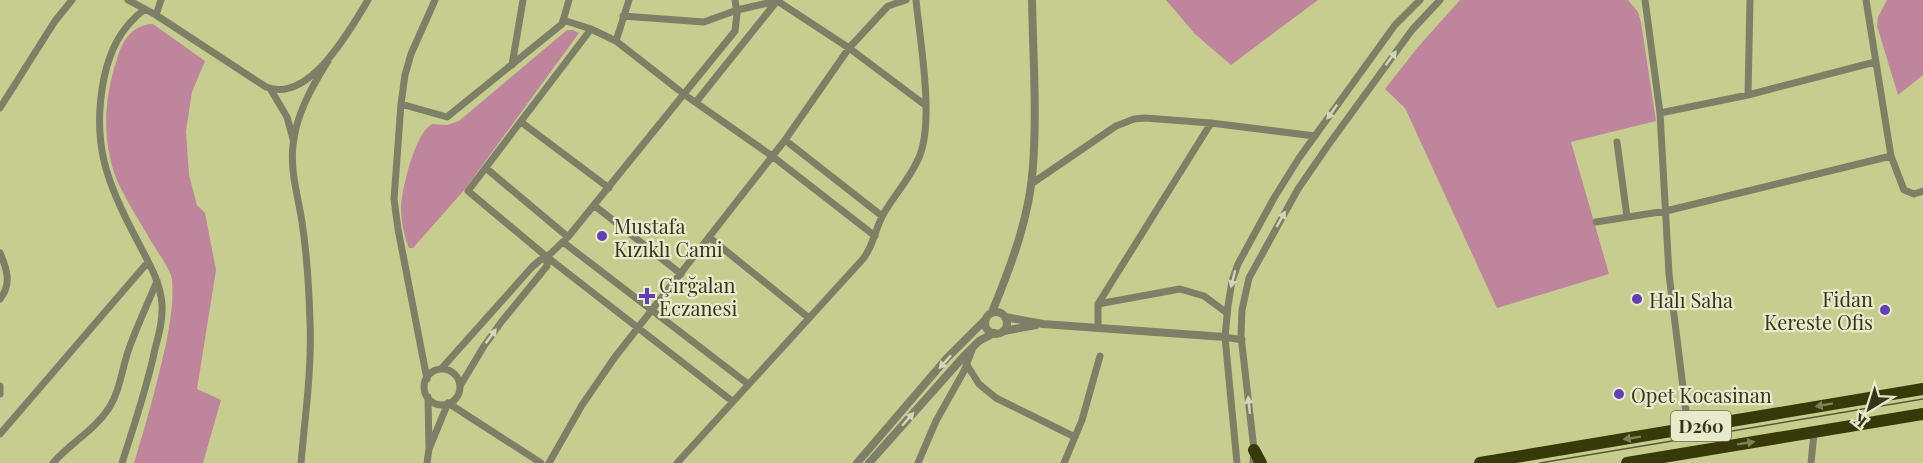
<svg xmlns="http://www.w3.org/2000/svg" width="1923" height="463" viewBox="0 0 1923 463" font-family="'Playfair Display',serif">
  <rect width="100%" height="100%" fill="#c7cd8e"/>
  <path fill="#be859d" d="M1166,0H1318L1231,65L1195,34Z
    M1460,0H1628L1638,12L1641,22L1656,121L1571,142L1609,274L1497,308L1405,108L1385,89L1418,47Z
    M1887,0H1923V75L1898,95L1877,26L1878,17Z
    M153,24L205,61L192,92L186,131L189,175L197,205L205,213L216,270L197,389L221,400L203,463H134C146,424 157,384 166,344C170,323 174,301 172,280C171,269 154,247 148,236C139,220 129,205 121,189C101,149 103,100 117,59C122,41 133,24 153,24Z
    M567,30H573L579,33L465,189L413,248H409C404,236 401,220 401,207C402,188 415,133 432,124L447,125L459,121Z"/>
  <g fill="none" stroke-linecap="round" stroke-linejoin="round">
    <path stroke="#7d8066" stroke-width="7" d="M128,0L156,15L266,87C309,104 350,30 368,0
      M776,0L849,48L925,105
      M1645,0L1660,113L1669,274L1688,428
      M1866,0L1891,156L1904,190L1914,194L1923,191
      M156,15L161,0
      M623,16L704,22L737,10L777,1
      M563,20L591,29L616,41L685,95L772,156L875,236
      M591,29L468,191L547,257L732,401
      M616,41L629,0
      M512,65L523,0
      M271,90L287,117L293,139
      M1748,95L1750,0
      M696,102L777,1
      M401,104L447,117L562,24L569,0
      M0,108L55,21L72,0
      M1660,113L1748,95L1875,62
      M521,122L609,188
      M785,140L882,216
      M1617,142L1627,217
      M487,169L568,237
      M1031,184L1116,126L1134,119L1145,118L1211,123L1315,136
      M595,206L681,274
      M1596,222L1666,211L1891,156
      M710,238L809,318
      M563,242L748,384
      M0,253C7,269 12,284 0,299
      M1098,304L1180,289L1204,296L1227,313
      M1098,327V304L1211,123
      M1225,337L1242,340
      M967,365L979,384L996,398L1075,437
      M441,369L532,267L540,260L547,257L568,237L735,31L737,14L735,0
      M424 387a18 18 0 1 1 36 0a18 18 0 1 1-36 0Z
      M427,379L398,229L394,199L401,104L405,75L411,54L435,0
      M0,386V394
      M460,386L484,346L502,321L547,266V257
      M0,434L148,262
      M429,449L448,403L541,463
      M53,463C70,443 94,431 109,408C121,389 122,366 130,346C138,324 148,303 157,281
      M122,463C134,425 147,388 155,349C159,334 163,319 162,304C160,280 147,260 137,240C107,184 91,143 104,78C110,50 121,27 145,9
      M301,463C305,416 312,369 310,322C309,288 307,255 302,222C298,196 290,171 293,145C296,115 312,86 328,61
      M427,463L429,449L428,397
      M549,463L582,405L615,357L785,140L849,48L888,6L906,0
      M677,463L863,259C874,245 875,228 884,213C895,194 912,176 920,155C934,118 920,41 916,0
      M918,463L936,421L964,371L972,350
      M1064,463L1082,420L1100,356
      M1237,463L1225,337L1228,306L1232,281L1238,264L1274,198L1299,158L1395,25L1420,0
      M1253,463L1254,450L1241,336L1242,310L1249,278L1298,189L1329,144L1412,30L1440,0
      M1811,463L1814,433"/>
    <path stroke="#7d8066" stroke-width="8" d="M992,312C1011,266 1030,216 1033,166C1037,111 1033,55 1032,0
      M985 323a11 11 0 1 1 22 0a11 11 0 1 1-22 0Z
      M1005,317L1043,324L1225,337
      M1004,331L1036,325
      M857,463L947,358L985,320
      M869,463L965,355L979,341L994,333"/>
    <path stroke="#373a08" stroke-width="12" d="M1254,450L1261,463
      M1480,463L1923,389
      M1627,463L1923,414"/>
    <path stroke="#565936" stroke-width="1.5" d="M1540,463L1923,399"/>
  </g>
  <defs><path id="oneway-solid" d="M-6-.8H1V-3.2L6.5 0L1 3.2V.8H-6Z" transform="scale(1.5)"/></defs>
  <g fill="#d2d6b8">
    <use href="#oneway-solid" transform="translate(1391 58) rotate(-53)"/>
    <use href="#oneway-solid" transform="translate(1332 112) rotate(125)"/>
    <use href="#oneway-solid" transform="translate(1281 219) rotate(-61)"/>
    <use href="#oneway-solid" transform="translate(1233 279) rotate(104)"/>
    <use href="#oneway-solid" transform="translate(491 336) rotate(-54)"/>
    <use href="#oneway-solid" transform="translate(945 362) rotate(132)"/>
    <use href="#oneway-solid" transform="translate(1249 405) rotate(-96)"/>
    <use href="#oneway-solid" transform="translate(908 419) rotate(-49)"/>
  </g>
  <g fill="#7d8156">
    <use href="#oneway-solid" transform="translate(1824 405) rotate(170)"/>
    <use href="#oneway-solid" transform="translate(1632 438) rotate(171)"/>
    <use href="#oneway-solid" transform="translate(1746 443) rotate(-9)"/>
  </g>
  <g fill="#643eb6" stroke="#e7ebcc" stroke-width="2">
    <circle cx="602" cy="236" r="6"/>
    <path d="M644 287h6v6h6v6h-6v6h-6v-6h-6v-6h6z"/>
    <circle cx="1637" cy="299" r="6"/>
    <circle cx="1885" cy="310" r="6"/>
    <circle cx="1619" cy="394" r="6"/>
  </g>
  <g text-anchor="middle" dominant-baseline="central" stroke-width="4.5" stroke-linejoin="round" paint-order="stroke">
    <rect fill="#e7ebcc" stroke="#6a6c51" stroke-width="1.5" x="1671" y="411" width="60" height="30" rx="4.5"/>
    <g font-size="18" font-weight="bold" fill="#34361c">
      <text x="1701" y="426">D260</text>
    </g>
    <g font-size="20" fill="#34361c" stroke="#e7ebcc" text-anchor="start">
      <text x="614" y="225">Mustafa<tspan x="614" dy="23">Kızıklı Cami</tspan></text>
      <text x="659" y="284">Çırğalan<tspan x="659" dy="23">Eczanesi</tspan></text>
      <text x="1873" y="298" text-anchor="end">Fidan<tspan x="1873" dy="23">Kereste Ofis</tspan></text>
      <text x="1649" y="299">Halı Saha</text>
      <text x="1631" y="394">Opet Kocasinan</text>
    </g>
  </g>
  <g transform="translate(1869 409) rotate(218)" stroke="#e7ebcc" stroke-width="4.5" paint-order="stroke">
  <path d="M0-4.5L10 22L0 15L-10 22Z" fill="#34361c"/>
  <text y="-9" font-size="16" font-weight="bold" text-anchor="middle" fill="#34361c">K</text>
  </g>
</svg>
